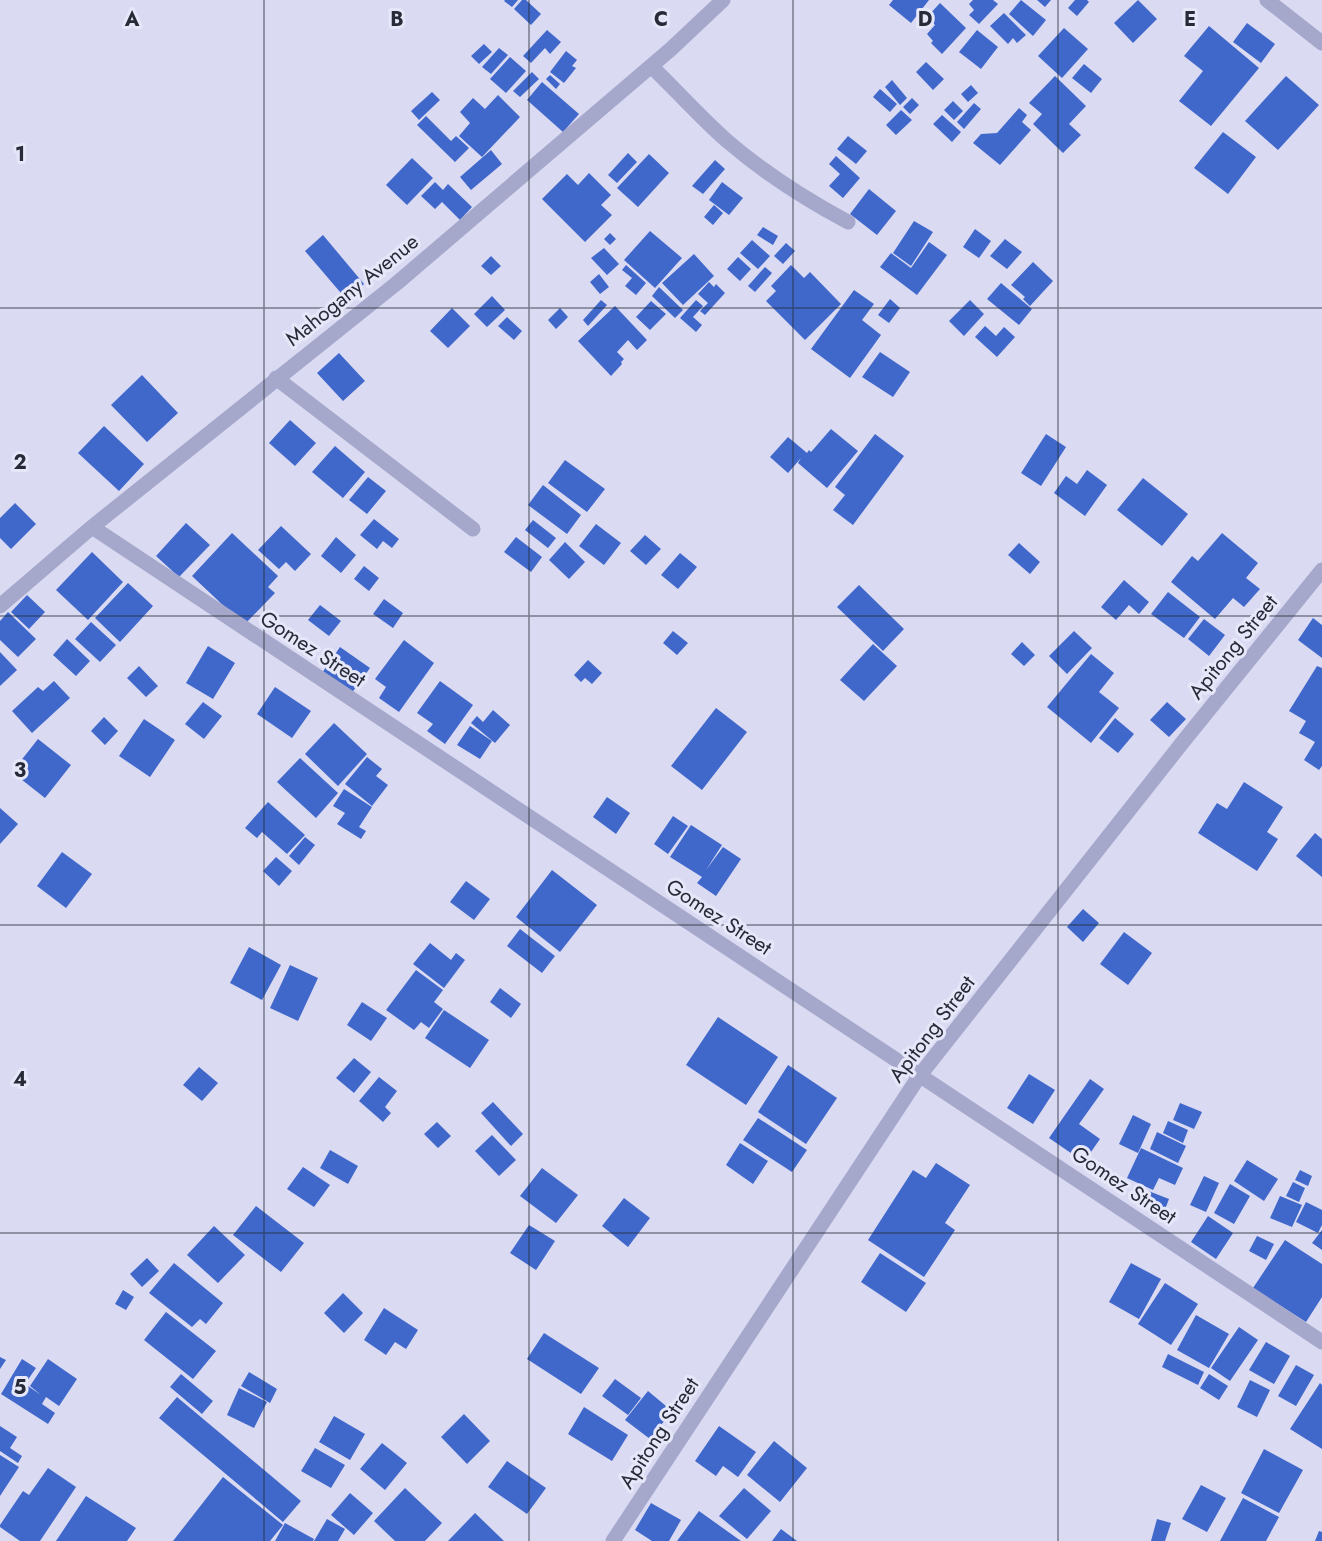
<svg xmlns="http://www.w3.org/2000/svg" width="1322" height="1541" viewBox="0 0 1322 1541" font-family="Jost,sans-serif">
  <rect width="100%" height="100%" fill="#dadaf3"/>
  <path fill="#4068cb" d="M505,0H518L512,7L504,1Z
    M522,0H526L541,14L531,25L514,9Z
    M893,0H929L911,23L889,5Z
    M973,0H993L998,4L979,24L969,15L974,10L969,4Z
    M1021,0L1046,20L1033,36L1009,14Z
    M1037,0H1051L1045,7Z
    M1075,0H1087L1089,2L1077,16L1068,8Z
    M1138,0L1157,19L1133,43L1114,23Z
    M940,3L966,28L942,54L931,43L933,41L927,34L935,25L927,17Z
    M1004,13L1026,35L1017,43L1013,38L1008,44L990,26Z
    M1247,23L1275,44L1261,63L1233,42Z
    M1209,26L1259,68L1211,126L1179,101L1203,71L1184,56Z
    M1064,28L1088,49L1062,78L1038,56Z
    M547,30L561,42L550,54L545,48L531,63L523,56Z
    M977,30L998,47L981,69L959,52Z
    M484,44L492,52L479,64L471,56Z
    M499,48L508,55L491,74L482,67Z
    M566,51L577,60L572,66L576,68L564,83L550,72Z
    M510,57L526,71L506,93L490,79Z
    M926,62L944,79L933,90L916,72Z
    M1084,64L1102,79L1091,93L1072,78Z
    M532,72L539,79L520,97L513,91Z
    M550,75L560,84L556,89L546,79Z
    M1055,76L1086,106L1069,124L1081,135L1063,153L1033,124L1042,114L1029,103Z
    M1286,76L1319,105L1278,150L1245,121Z
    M892,80L907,98L900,105L885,87Z
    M542,82L579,114L563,132L527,100Z
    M971,85L978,93L968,102L961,94Z
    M880,89L897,104L890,112L873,97Z
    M432,92L440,100L419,120L411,111Z
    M498,95L520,117L482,157L459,136L470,123L460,112L473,98L485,109Z
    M912,98L919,105L910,114L903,107Z
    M953,101L963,111L954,120L944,110Z
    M974,103L981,109L964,129L957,122Z
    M1019,108L1027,115L1022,122L1031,130L1000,165L973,143L981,134L997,133Z
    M901,110L912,120L896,135L886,125Z
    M942,115L961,132L952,142L933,124Z
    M426,116L451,141L456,136L469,148L455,162L417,125Z
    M1223,132L1256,157L1228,194L1194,168Z
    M848,136L867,151L856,164L837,149Z
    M491,150L502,164L471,190L460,177Z
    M628,153L637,162L617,183L608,175Z
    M649,154L669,173L638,207L617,188Z
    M836,156L860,178L843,198L829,186L840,174L829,164Z
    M412,158L433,178L407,205L386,185Z
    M715,160L725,169L703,194L692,186Z
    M589,173L611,195L601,205L612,215L585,242L542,199L567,174L578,185Z
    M435,182L443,190L448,184L472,207L460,220L442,202L435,209L421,196Z
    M722,182L743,198L729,215L709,200Z
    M869,189L896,211L877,235L850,214Z
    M714,205L723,213L713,225L704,217Z
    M914,221L933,232L911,266L893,253Z
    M763,227L778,236L773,245L757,235Z
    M975,229L991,241L979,258L963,247Z
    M650,231L682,258L655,288L624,260Z
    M610,233L616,239L610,245L604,239Z
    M323,235L364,284L346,299L305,251Z
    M1005,239L1022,252L1007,269L990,256Z
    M752,240L770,256L758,269L740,253Z
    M929,242L947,255L917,295L880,267L891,253L911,268Z
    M786,243L795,251L783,264L774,256Z
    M604,248L619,264L607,275L591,258Z
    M694,254L714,276L683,305L662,283Z
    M491,256L501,266L491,275L481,266Z
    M738,257L751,269L740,281L727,269Z
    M1033,262L1053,281L1030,306L1023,299L1025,297L1011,285Z
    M626,265L646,283L636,295L625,286L632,278L622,270Z
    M791,265L804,278L810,272L841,304L805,340L766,301L776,291L771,286Z
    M765,267L772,273L755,292L748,286Z
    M599,274L609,287L600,294L590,282Z
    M709,282L714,287L716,284L725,293L705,315L700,311L708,303L698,294Z
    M1001,283L1032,309L1019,325L987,299Z
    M659,287L683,310L675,318L652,296Z
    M854,290L874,304L862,320L881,335L850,378L811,349Z
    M492,296L505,310L487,327L474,314Z
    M890,299L900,308L889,323L878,315Z
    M601,300L607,305L588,326L583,320Z
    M696,300L703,306L693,317L702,325L696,332L680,318Z
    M970,300L984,314L964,336L949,321Z
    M651,301L666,314L650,330L636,317Z
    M615,306L647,340L637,350L628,340L617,352L624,359L621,362L622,364L611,376L578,341Z
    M452,308L470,326L448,348L430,331Z
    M560,308L568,317L556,329L548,320Z
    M507,317L522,331L514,340L498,326Z
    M985,326L996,336L1004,327L1015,337L997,357L975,337Z
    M880,352L910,372L893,397L862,377Z
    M339,353L365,381L343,401L317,373Z
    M142,375L178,413L147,442L111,405Z
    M290,420L316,443L295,466L269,443Z
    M104,426L144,464L119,491L78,453Z
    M831,429L858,451L827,488L798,463L801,458L788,473L770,457L788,437L807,453L809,450L811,452Z
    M875,434L904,456L853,525L833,510L845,495L835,487Z
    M1046,434L1066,447L1041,486L1021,473Z
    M335,446L365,472L343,498L312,472Z
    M565,460L605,489L587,512L548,483Z
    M1087,470L1107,485L1085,516L1054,493L1066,476L1077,484Z
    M368,477L386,491L367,514L349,500Z
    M1143,478L1188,514L1162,546L1117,510Z
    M543,485L581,515L567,534L528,505Z
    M15,503L36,524L11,549L0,538V518Z
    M374,519L399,539L392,548L383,541L377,549L360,535Z
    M533,520L556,538L548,548L525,530Z
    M186,523L210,545L179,577L156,556Z
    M596,524L621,543L604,565L579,546Z
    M281,526L311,554L295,571L286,562L279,569L258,550Z
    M232,533L278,576L268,587L275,593L244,625L192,576Z
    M1222,533L1258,563L1246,578L1260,589L1244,607L1233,598L1215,619L1171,582L1192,556L1198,561Z
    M645,535L661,549L646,565L630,551Z
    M336,537L356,555L341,573L321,556Z
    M516,537L542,557L531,572L504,552Z
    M565,542L585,562L569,579L549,560Z
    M1019,543L1040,562L1030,574L1008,555Z
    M92,552L123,582L88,620L56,590Z
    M680,553L697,567L678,589L661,575Z
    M364,566L379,578L369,591L354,579Z
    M1124,580L1149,602L1139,614L1129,605L1116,620L1101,607Z
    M128,583L153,606L120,642L95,618Z
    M859,585L904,629L883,651L837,607Z
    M1168,592L1200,617L1184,638L1151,614Z
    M27,595L45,612L29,629L11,612Z
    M384,599L403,613L393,628L373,614Z
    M320,605L341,621L329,636L308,620Z
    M8,612L36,639L18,657L0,640V621Z
    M1313,618L1322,625V658L1298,640Z
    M1204,619L1225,635L1209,656L1188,639Z
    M91,622L116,645L100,662L75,639Z
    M673,631L688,643L677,655L663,643Z
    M1074,631L1092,648L1067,674L1049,656Z
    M67,639L90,661L76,676L53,655Z
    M404,640L434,663L399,712L379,698L386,687L375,679Z
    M1022,642L1035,655L1024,666L1011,654Z
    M873,644L897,666L864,701L840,680Z
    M208,646L235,663L213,699L186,683Z
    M340,647L370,668L351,694L322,673Z
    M0,652L17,670L0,686Z
    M1091,654L1114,673L1099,692L1119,708L1091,743L1047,707Z
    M588,660L602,673L592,684L585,678L581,682L574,675Z
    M139,666L158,686L146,697L127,678Z
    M1317,666L1322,668V766L1319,770L1304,760L1315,742L1299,733L1306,721L1289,711Z
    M54,681L70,698L32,733L12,711L38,687L43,691Z
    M440,681L473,705L445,744L427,731L433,724L417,713Z
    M275,687L311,711L292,738L257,714Z
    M203,702L222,716L204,739L185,724Z
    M1167,702L1186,719L1169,737L1150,720Z
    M716,708L747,732L702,790L671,766Z
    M493,710L510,725L495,743L471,723L477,716L483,722Z
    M104,717L118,731L105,745L91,731Z
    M1115,718L1134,734L1118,753L1099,738Z
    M144,719L175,740L150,777L119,756Z
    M334,723L367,754L338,786L305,754Z
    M470,726L492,741L480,759L457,745Z
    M38,739L71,765L45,798L12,772Z
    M367,757L382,769L376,776L388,785L372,806L345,784Z
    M300,758L338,793L316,818L277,782Z
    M1244,782L1283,807L1267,832L1278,839L1257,871L1198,833L1217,803L1227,809Z
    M344,789L372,807L359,827L366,831L361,839L337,824L345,813L333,806Z
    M607,797L630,813L616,834L593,817Z
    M268,802L305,835L287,854L262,832L257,838L245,828Z
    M0,808L18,824L0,844Z
    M673,816L688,826L668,854L654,844Z
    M691,825L722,845L706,870L723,847L741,859L716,896L697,883L702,877L670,857Z
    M1315,833L1322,839V877L1296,856Z
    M305,837L315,845L299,865L289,856Z
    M62,852L92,874L66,908L37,886Z
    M276,857L292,871L279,886L263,871Z
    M552,870L597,905L560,952L516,917Z
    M466,881L490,899L474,920L450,902Z
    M1083,909L1099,923L1083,942L1067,927Z
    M520,929L555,956L542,973L507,946Z
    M1124,932L1152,953L1128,985L1100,964Z
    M430,943L451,960L456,953L465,960L444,988L413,964Z
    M249,947L281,965L262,1000L230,983Z
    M290,965L318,978L298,1021L270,1008Z
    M416,970L443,990L434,1002L443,1009L429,1028L421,1022L414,1030L386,1010Z
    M500,988L521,1004L511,1018L490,1002Z
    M362,1002L387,1018L371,1041L347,1025Z
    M444,1010L489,1040L470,1068L425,1038Z
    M718,1017L778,1057L746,1105L686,1065Z
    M354,1058L371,1072L354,1093L336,1078Z
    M788,1065L837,1098L806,1144L758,1112Z
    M199,1067L218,1083L202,1101L183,1085Z
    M1029,1074L1055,1090L1033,1124L1007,1108Z
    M379,1077L397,1091L385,1107L391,1113L383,1122L359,1101Z
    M1090,1079L1104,1089L1079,1124L1100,1139L1084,1162L1049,1138Z
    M493,1102L523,1134L511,1146L481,1113Z
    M1180,1103L1202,1112L1194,1129L1173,1120Z
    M1133,1115L1151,1124L1138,1153L1119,1144Z
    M758,1118L807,1150L792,1172L743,1140Z
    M1168,1121L1188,1130L1183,1143L1163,1133Z
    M437,1122L451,1136L438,1148L424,1134Z
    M1157,1132L1186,1146L1178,1163L1150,1149Z
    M492,1135L516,1160L499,1176L475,1151Z
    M740,1143L768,1161L753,1184L726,1165Z
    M1141,1148L1183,1168L1175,1185L1159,1178L1153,1190L1127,1178Z
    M330,1150L358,1166L348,1184L320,1168Z
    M1247,1160L1278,1179L1264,1201L1234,1181Z
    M936,1163L970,1185L945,1223L955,1230L924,1277L868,1240L913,1170L926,1178Z
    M303,1167L330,1185L314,1207L287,1189Z
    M542,1168L578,1195L556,1223L520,1196Z
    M1300,1170L1312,1176L1308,1186L1295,1180Z
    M1204,1176L1219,1183L1206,1212L1190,1205Z
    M1293,1182L1305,1188L1299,1202L1286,1196Z
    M1230,1184L1250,1196L1234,1224L1214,1213Z
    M1146,1190L1169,1199L1164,1212L1141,1204Z
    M1280,1196L1302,1205L1292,1227L1270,1218Z
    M624,1198L650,1218L628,1247L602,1226Z
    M1306,1202L1322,1210V1225L1318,1233L1296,1222Z
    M256,1206L304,1243L281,1272L233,1235Z
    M1208,1216L1233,1233L1216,1259L1191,1242Z
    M529,1225L555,1241L536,1270L510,1253Z
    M214,1226L245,1255L218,1283L187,1255Z
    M1322,1230V1250L1312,1243Z
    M1257,1236L1274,1244L1266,1260L1249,1251Z
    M1285,1240L1322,1264V1297L1306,1322L1253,1288Z
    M880,1253L926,1283L906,1312L861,1282Z
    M147,1258L159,1271L142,1287L130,1274Z
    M174,1263L223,1303L206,1324L200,1319L192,1327L149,1293Z
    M1131,1263L1161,1279L1139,1319L1109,1302Z
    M1165,1283L1198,1304L1171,1345L1138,1324Z
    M123,1290L134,1297L126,1310L115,1304Z
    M343,1293L363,1313L344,1333L324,1313Z
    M384,1308L418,1330L406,1349L395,1342L386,1355L364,1340Z
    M166,1312L216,1351L193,1379L144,1340Z
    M1196,1315L1229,1334L1209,1368L1177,1350Z
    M1239,1327L1258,1340L1230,1381L1211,1368Z
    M544,1333L599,1368L581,1394L527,1359Z
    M1266,1342L1290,1356L1274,1384L1249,1370Z
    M1168,1354L1204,1372L1198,1385L1162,1367Z
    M0,1357L6,1360L0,1369Z
    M22,1359L36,1368L25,1384L41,1395L30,1386L48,1359L77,1379L59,1406L46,1397L42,1404L55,1413L48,1424L1,1394Z
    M1296,1365L1314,1375L1296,1406L1278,1396Z
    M249,1372L277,1389L270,1403L241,1386Z
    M181,1374L213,1401L202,1414L170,1387Z
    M1209,1374L1228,1386L1219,1400L1200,1388Z
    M615,1379L641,1398L628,1415L602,1396Z
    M1250,1380L1270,1390L1257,1417L1237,1407Z
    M1320,1383L1322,1385V1449L1290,1429Z
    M239,1388L267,1402L254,1428L227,1415Z
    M648,1391L672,1411L650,1439L625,1420Z
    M177,1397L301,1501L283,1522L159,1418Z
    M584,1407L628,1435L612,1461L568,1434Z
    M464,1414L490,1441L467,1464L441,1437Z
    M334,1416L365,1434L350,1460L319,1442Z
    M0,1426L17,1437L10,1448L22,1456L18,1463L0,1451Z
    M719,1426L756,1452L738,1477L723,1466L716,1476L695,1461Z
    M774,1441L807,1468L780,1502L747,1475Z
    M382,1443L407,1463L385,1490L360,1469Z
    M315,1448L345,1465L331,1488L301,1471Z
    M1264,1449L1303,1470L1279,1513L1241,1493Z
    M0,1455L19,1467L0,1496Z
    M507,1461L546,1488L527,1514L488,1487Z
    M48,1468L76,1487L40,1541H20L0,1527V1525L23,1491L29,1495Z
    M223,1477L283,1525L270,1541H173Z
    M1201,1485L1226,1498L1207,1532L1182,1519Z
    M405,1488L442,1523L425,1541H395L374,1521Z
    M744,1488L771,1511L747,1539L719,1516Z
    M350,1493L373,1513L354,1535L331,1515Z
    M86,1496L136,1528L127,1541H56Z
    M1243,1498L1279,1517L1266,1541H1220Z
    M651,1503L681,1520L669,1541H652L635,1530Z
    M699,1511L741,1541H677Z
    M475,1513L504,1541H448Z
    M327,1519L345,1529L338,1541H314Z
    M1157,1519L1171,1523L1165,1541H1151Z
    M285,1523L314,1539L313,1541H275Z
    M781,1529L797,1541H772Z
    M1319,1531L1322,1532V1541H1315Z"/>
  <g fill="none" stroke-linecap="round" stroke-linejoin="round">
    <path stroke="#a6a8cb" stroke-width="15" d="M1267,0L1322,43
      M651,66C676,90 700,117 726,140C763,172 805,199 848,222
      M276,378L473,529
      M92,527L1322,1342
      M0,606L92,527L397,283L671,49L723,0
      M613,1541L920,1075L1186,738L1322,570"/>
  </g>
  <path fill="none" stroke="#272b37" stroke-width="1.5" stroke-opacity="0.55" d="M264,0V1541M529,0V1541M793,0V1541M1058,0V1541M0,308H1322M0,616H1322M0,925H1322M0,1233H1322"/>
  <g text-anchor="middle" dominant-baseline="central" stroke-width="6" stroke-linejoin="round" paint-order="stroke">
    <g font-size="21" fill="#272b37" stroke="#e7e7fa">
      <text transform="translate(352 290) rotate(-39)">Mahogany Avenue</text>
      <text transform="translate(1233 647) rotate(-51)">Apitong Street</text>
      <text transform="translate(313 649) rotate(33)">Gomez Street</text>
      <text transform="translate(719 917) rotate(33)">Gomez Street</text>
      <text transform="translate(932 1029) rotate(-53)">Apitong Street</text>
      <text transform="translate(1124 1185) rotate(34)">Gomez Street</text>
      <text transform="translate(659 1433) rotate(-57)">Apitong Street</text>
    </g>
  </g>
  <g font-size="20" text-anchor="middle" font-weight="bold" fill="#272b37" stroke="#e7e7fa" stroke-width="6" stroke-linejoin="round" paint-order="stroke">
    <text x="132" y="26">A</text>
    <text x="397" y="26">B</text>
    <text x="661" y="26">C</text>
    <text x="925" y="26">D</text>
    <text x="1190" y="26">E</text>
    <text x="20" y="161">1</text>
    <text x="20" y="469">2</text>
    <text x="20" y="777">3</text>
    <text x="20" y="1086">4</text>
    <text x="20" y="1394">5</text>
  </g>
</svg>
